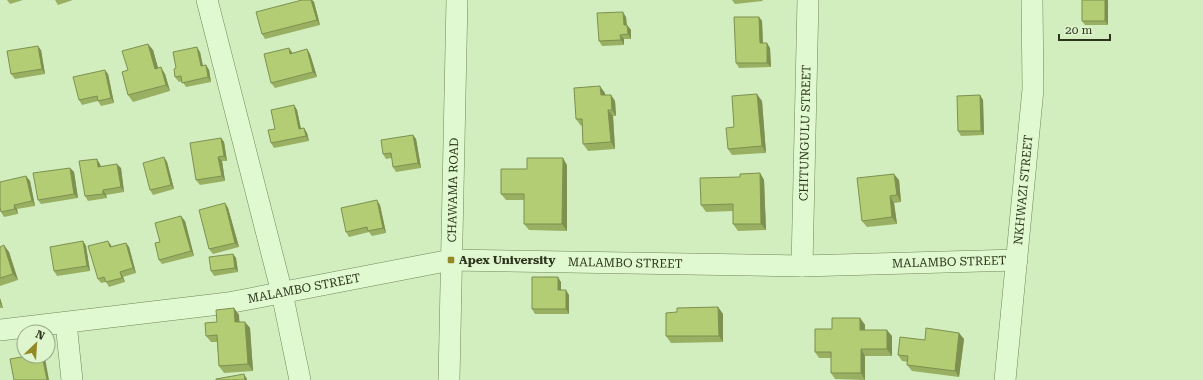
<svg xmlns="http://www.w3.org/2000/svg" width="1203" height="380" viewBox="0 0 1203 380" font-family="'Roboto Serif',serif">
  <rect width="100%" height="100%" fill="#d2eebe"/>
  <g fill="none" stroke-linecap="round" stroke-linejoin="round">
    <g stroke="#728657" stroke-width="22">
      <g id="minor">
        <path d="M207,0L282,293L300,380"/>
        <path id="s1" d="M802,266L808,0"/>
        <path d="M66,323L72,380"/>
        <path id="s2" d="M0,330L228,303L451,260L802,266L1017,260"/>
        <path id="s3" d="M449,380L457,0"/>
        <path id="s4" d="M1005,380L1033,89L1032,0"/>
      </g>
    </g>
    <use href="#minor" stroke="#e1f9d1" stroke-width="21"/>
  </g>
  <path fill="#99b063" d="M7,0H23L10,4Z
    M55,0H73L58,5Z
    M311,0H312L314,2L320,25L265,39L262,34Z
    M732,0H762L763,1L735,4Z
    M1082,0H1108V25H1085L1082,21Z
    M626,17L627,25L631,30V39H624V45L602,46L599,41Z
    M759,17L762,21L763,43L770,48L771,67L739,68L736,63Z
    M148,44L153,50L158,68L165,74L170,91L133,102L128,95V70Z
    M307,49L310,54L317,77L275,88L271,83L292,52V53Z
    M41,50L45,74L15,79L11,74Z
    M200,52L203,66L206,65L209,70L211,82L186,87L182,81L179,82L175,77L176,68Z
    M108,74L114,103L101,106L98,101L82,105L79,100Z
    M605,93V95H611L615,101L616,116H613L615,149L588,151L583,144L582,125L581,126L576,119Z
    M980,95L983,100L984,135L961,136L958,131Z
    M762,101L766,153L732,155L728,149L734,127Z
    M294,105L297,110L301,129L304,128L307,133L309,141L274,148L271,143L275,129Z
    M413,135L416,139L421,168L396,172L393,167L392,158L386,159L383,154Z
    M221,138L224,142L227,161H222L225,181L200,185L196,180Z
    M164,157L167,162L174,189L153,195L150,190Z
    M100,164L101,166L121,168L124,192L106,195L107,198L88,201L85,196Z
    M567,165V231L529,230L524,224V200H506L501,194L527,169Z
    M70,168L74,172L78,198L41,204L38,200Z
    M760,173L764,180L766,230L738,231L733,224V211L706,212L701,205L740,177Z
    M26,176L30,181L35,206L17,209L18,214L4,217L1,212Z
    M899,180L901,202L894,203L897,224L867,227L862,221Z
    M225,203L228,208L239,247L213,254L209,249Z
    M380,205L386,233L372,236L369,232L349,237L346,232Z
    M185,221L194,256L162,264L159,260Z
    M83,241L86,246L90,271L57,276L54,271Z
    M126,243L129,247L136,273L123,277L125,282L109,287L106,282L101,283L98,279L111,245V247Z
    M0,247L9,252L18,280L0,286Z
    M233,254L236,258L238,272L214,276L211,271Z
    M561,282V290L569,295V314H535L532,309Z
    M0,298L3,308H0Z
    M718,307L723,314V342L671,343L666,336L677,312Z
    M234,308L239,315V322H245L250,328L253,371L224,373L219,366L217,342H211L206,336L217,322Z
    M860,318L865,325V330L892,336V356H865V380L835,379L831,373V358H819L815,352L832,329Z
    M959,333L964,339L959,377L912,371L907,365L908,362L902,361L898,355L925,340Z"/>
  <path fill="#7d9050" d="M311,0H312L314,2L320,25L317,20Z
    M1105,0H1108V25L1105,21Z
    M623,12L626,17L627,30L624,25Z
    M759,17L762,21L763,48L760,43Z
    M627,25L631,30V39L628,34Z
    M620,35L624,39V45L621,40Z
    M767,43L770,48L771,67L767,63Z
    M148,44L153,50L160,75L155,69Z
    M38,46L41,50L45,74L42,69Z
    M197,47L200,52L204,71L201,66Z
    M289,48L292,52L293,58L290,54Z
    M307,49L310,54L317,77L313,72Z
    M206,65L209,70L211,82L208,77Z
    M161,67L165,74L170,91L166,85Z
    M105,70L108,74L114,103L111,98Z
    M600,86L605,93L606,102L601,95Z
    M757,94L762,101L766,153L762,146Z
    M611,95L615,101L616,116L612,110Z
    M980,95L983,100L984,135L981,131Z
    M294,105L297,110L302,134L299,129Z
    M608,110L613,116L615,149L611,142Z
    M304,128L307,133L309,141L306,136Z
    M413,135L416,139L421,168L418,163Z
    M221,138L224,142L227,161L224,156Z
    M164,157L167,162L174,189L171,185Z
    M218,157L222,161L225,181L222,176Z
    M563,158L567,165V231L562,224Z
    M97,159L100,164L101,171L98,167Z
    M117,164L121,168L124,192L121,187Z
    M70,168L74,172L78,198L74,194Z
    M760,173L764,180L766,230L761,224Z
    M894,174L899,180L901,202L897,195Z
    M26,176L30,181L35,206L32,201Z
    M103,190L106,195L107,198L103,194Z
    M890,196L894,203L897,224L892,217Z
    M377,200L380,205L386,233L383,228Z
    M225,203L228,208L239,247L235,243Z
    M14,205L17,209L18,214L15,209Z
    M181,216L185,221L194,256L191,251Z
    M83,241L86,246L90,271L87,266Z
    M108,241L111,245L113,252L110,247Z
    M126,243L129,247L136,273L133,268Z
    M4,245L9,252L18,280L13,274Z
    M233,254L236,258L238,272L235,268Z
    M120,272L123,277L125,282L122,278Z
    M558,277L561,282V295L558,290Z
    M566,290L569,295V314L566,309Z
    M0,298L3,308L0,303Z
    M718,307L723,314V342L719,336Z
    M234,308L239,315L240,329L235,322Z
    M860,318L865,325V336L860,330Z
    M245,322L250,328L253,371L248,364Z
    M887,330L892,336V356L887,349Z
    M959,333L964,339L959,377L955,371Z
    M861,349L865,356V380L861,373Z
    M42,356H43L45,358L49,380H47Z
    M244,374L247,379V380H245Z"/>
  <path fill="#b2cd73" stroke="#7d9050" d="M302,0H311L317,20L262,34L256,12Z
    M1082,0H1105V21H1082Z
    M623,12L624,25H627L628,34L620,35L621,40L599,41L597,13Z
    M734,17H759L760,43H767V63H736Z
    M148,44L155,69L161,67L166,85L128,95L122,72L128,70L122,51Z
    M38,46L42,69L11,74L7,51Z
    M197,47L201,66L206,65L208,77L182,83L181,76L175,77L174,69L176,68L173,52Z
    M289,48L290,54L307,49L313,72L271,83L264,54Z
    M105,70L111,98L98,101L97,96L79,100L73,77Z
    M600,86L601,95H611L612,110H608L611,142L583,144L582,119H576L574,88Z
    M757,94L762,146L728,149L726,128L734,127L732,96Z
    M980,95L981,131H958L957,96Z
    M294,105L299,129L304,128L306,136L271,143L268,130L275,129L271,110Z
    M413,135L418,163L393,167L391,153L383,154L381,140Z
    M221,138L224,156L218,157L222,176L196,180L190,143Z
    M164,157L171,185L150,190L143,163Z
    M527,158H563L562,224H524V194H501V169H527Z
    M97,159L98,167L117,164L121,187L103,190V194L85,196L79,161Z
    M70,168L74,194L38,200L33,173Z
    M760,173L761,224H733V204L701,205L700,178L740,177V174Z
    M894,174L897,195L890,196L892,217L862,221L857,178Z
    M26,176L32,201L14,205L15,209L1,212L0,207V182Z
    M377,200L383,228L368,231L367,227L346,232L341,208Z
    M225,203L235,243L209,249L199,210Z
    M181,216L191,251L159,260L155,243L160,242L155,223Z
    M83,241L87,266L54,271L50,247Z
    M108,241L110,247L126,243L133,268L120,272L122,278L106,282L104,277L98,279L88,246Z
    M4,245L13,274L0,278V247Z
    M233,254L235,268L211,271L209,257Z
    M532,277H558V290H566V309H532Z
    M718,307L719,336H666V313L677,312V308Z
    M234,308L235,322H245L248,364L219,366L217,335L206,336L205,323L217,322L216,310Z
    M832,318H860V330H887V349H861V373H831V352H815V329H832Z
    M926,328L959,333L955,371L907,365L908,356L898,355L900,337L925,340Z
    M27,356H42L47,380H14L10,359Z
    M244,374L245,380H216V379Z"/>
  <rect fill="#958826" stroke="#def5ce" stroke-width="1.5" x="447" y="256" width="8" height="8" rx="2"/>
  <g text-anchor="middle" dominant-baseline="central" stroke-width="3.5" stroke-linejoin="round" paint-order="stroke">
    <g font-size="12" fill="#2c351c" stroke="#def5ce">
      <text stroke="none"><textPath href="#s1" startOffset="133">CHITUNGULU STREET</textPath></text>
      <text stroke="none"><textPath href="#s3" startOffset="190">CHAWAMA ROAD</textPath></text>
      <text stroke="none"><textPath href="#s4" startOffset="191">NKHWAZI STREET</textPath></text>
      <text stroke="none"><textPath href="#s2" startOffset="955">MALAMBO STREET</textPath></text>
      <text stroke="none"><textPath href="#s2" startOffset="631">MALAMBO STREET</textPath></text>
      <text stroke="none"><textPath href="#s2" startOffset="307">MALAMBO STREET</textPath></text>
    </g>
    <g font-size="12" font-weight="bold" fill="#2c351c" stroke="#def5ce" text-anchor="start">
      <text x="459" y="260">Apex University</text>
    </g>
  </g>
  <g transform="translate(36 344) rotate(25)"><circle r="19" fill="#def5ce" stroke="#97a887"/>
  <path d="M0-3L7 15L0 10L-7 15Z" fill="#958826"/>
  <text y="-6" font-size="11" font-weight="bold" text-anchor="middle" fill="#2c351c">N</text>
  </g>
  <path d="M1059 34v6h51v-6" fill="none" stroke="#2c351c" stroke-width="2"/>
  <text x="1065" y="34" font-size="12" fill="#2c351c" stroke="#def5ce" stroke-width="3" paint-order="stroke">20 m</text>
</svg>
